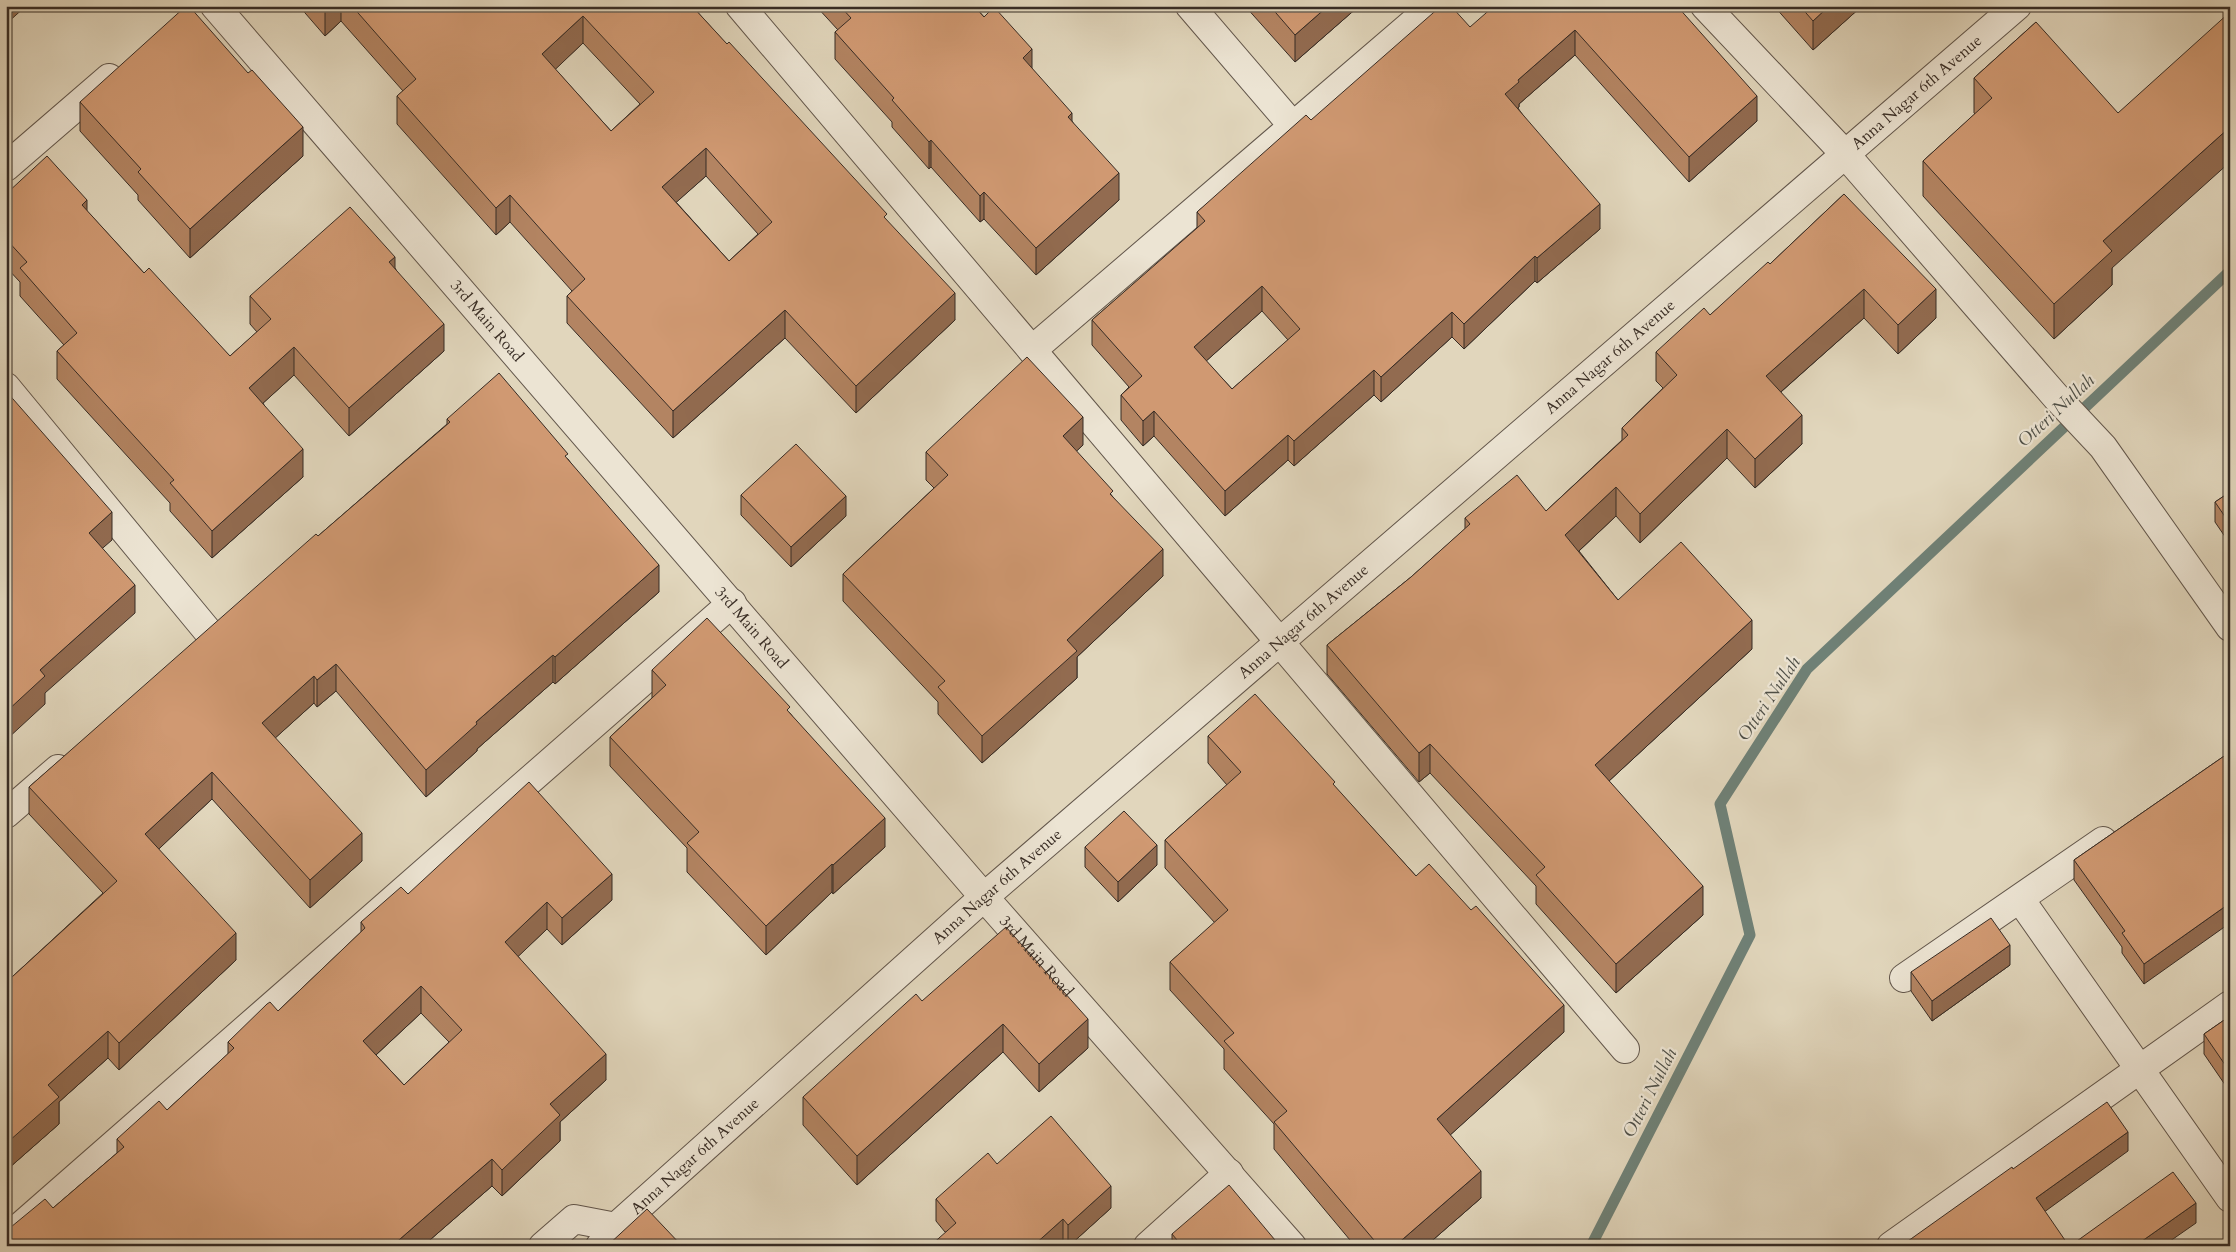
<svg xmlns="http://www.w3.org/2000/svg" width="2236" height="1252" viewBox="0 0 2236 1252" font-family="Cardo,serif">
  <rect width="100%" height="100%" fill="#e1d6bc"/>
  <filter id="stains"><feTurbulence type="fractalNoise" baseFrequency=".004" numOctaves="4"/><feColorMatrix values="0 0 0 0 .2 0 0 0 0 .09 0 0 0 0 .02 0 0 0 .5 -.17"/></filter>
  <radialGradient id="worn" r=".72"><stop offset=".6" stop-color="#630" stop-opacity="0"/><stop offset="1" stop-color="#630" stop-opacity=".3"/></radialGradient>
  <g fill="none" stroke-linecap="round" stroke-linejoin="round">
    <path stroke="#6f8177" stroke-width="11" d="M1591,1246L1750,935L1720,804L1807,669L2230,271"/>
    <g stroke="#62564b" stroke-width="30">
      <g id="minor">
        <path id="s1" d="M215,6L984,897L1292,1246"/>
        <path d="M740,6L1625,1049"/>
        <path d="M1190,6L1293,126"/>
        <path d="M1705,6L1845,154L2057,398L2103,447L2230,627"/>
        <path d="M6,167L109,78"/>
        <path d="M1032,350L1433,6"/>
        <path d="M6,387L210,634"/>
        <path d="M6,814L58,769"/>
        <path d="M2020,899L2230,1198"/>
        <path d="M1904,978L2103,841"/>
        <path d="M6,1239L732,603"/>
        <path d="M1148,1246L1229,1173"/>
        <path d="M1891,1246L2230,1005"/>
      </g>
    </g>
    <g stroke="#62564b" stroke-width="30">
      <g id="tertiary">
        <path d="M543,1246L574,1219L616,1227"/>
        <path id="s2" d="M600,1246L616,1227L984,897L2017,6"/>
      </g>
    </g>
    <use href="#minor" stroke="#ece4d3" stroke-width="28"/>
    <use href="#tertiary" stroke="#ece4d3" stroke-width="28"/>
  </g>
  <path fill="#b38462" stroke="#372c25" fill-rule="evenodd" d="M299,6H692L887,221L955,320L856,413L785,338L673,438L567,323V296L572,291L510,222L496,235L397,124V96L403,91L341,21L325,36ZM583,43L640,104L611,131L555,69ZM706,176L758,234L729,261L676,202Z
    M816,6H974L1032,69L1072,121L1119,200L1036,275L984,219L980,222L931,167L929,169L892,127V122L835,59V32L838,30Z
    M1245,6H1359L1295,62Z
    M1677,6L1757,121L1689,182L1575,55L1519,104V107L1518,108L1600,229L1537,283L1535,281L1464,349L1452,337L1381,402L1374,395L1294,466L1288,460L1225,516L1154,436L1143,446L1121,420V395L1129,387L1092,345V320L1197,229V212L1311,120L1470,27ZM1262,311L1288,340L1232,389L1206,361Z
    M1774,6H1862L1813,50Z
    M2036,22L2112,268V285L2054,339L1923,196V161L1975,114L1974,113V78Z
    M80,102L303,156L190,258L138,200V195L80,131Z
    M6,194L87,211L144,273L230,356L257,332L250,324V296L395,268L444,351L349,436L294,375L263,403L303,477L212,558L170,511V503L57,379V351L64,345L20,296V282L6,267Z
    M1844,194L1936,318L1898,354L1864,318L1781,392L1802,444L1755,488L1727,458L1640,543L1616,516L1579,551L1618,600L1752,649L1609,781L1703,915L1616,993L1536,904V886L1430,773L1419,782L1327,674V645L1411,577L1465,529V518L1546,511L1622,440V428L1663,388L1656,381V352L1710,315L1770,264Z
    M447,419L568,459L659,592L555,684L553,682L477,749V751L426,797L336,691L317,707L314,703L275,738L362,861L310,908L212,799L158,849L236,960L119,1070L108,1058L59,1102V1124L9,1168L6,1165V970L12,977L103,893L29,814V787L447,424Z
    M1083,445L1076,451L1113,497L1163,576L1077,657V678L982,763L938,714V702L843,601V574L934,488L926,480V452Z
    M2230,492V544L2215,522V502Z
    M741,495L846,516L791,567L741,515Z
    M652,670L790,713L885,847L833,894L832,892L766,955L687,872V848L610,766V737L652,698Z
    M1208,736L1335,787L1416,876L1564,1032L1450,1135L1481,1198L1426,1246H1355L1274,1149V1124L1224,1069V1049L1170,990V962L1215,923L1165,868V840L1227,785L1208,763Z
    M2230,752L2144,984L2122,953V947L2074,880V860Z
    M1085,847L1157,865L1118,902L1085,867Z
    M408,894L612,900L562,945L547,929L518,956L606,1080L560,1122V1141L502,1196L492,1186L423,1246H6L53,1208L117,1153V1139L167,1110L228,1054V1042L278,1011L361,932V922ZM421,1013L449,1042L404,1085L376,1055Z
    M2010,965L1932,1021L1911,991V972Z
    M922,1001L1088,1048L1039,1092L1003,1052L857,1185L803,1125V1097Z
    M2230,1016V1092L2204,1054V1034Z
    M997,1164L1111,1208L1069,1246H1067L1063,1242L945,1232L936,1221V1199Z
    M1172,1234L1280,1246L1172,1244Z"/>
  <path fill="#926b50" stroke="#372c25" d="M6,6H26L6,24Z
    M328,6H341V21L325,36V8Z
    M1328,6H1359L1295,62V35Z
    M1829,6H1862L1813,50V21Z
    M583,16V43L542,82V54Z
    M1575,30V55L1519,104V107L1505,119V94L1518,80Z
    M1032,49V76L1023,58Z
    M1757,96V121L1689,182V157Z
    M1072,113V140L1068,117Z
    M303,127V156L190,258V229Z
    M2230,127V162L2112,268V285L2054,339V304L2103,241Z
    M931,140V167L929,169V142Z
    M706,148V176L662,215V187Z
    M1119,173V200L1036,275V248Z
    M984,192V219L980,222V196Z
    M510,195V222L496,235V208Z
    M87,200V228L82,205Z
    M1600,204V229L1537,283V258Z
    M1535,256V281L1464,349V324Z
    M395,257V284L389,262Z
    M1262,286V311L1194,372V347Z
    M1864,289V318L1766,405V376Z
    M1936,289V318L1898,354V325Z
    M955,293V320L856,413V386Z
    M785,310V338L673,438V411Z
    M1452,312V337L1381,402V377Z
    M444,324V351L349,436V408Z
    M294,347V375L249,416V388Z
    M1374,370V395L1294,466V441Z
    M1154,411V436L1143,446V421Z
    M1802,415V444L1755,488V459Z
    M1083,417V445L1063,464V436Z
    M1727,429V458L1640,543V514Z
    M1288,435V460L1225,516V491Z
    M303,449V477L212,558V531Z
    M1616,487V516L1565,564V535Z
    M846,496V516L791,567V547Z
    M112,512V540L89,560V533Z
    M1163,549V576L1077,657V678L982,763V736L1067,640Z
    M659,565V592L555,684V657Z
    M135,585V613L45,693V704L6,740V712L40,670Z
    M1752,620V649L1595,794V765Z
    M553,655V682L477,749V751L426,797V770L476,722Z
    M336,664V691L317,707V680Z
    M314,676V703L262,750V723Z
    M1430,744V773L1419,782V753Z
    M212,772V799L145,862V834Z
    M885,818V847L833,894V865Z
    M362,833V861L310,908V880Z
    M1157,845V865L1118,902V882Z
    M832,864V892L766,955V926Z
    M612,874V900L562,945V918Z
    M1703,886V915L1616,993V964Z
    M547,902V929L505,969V942Z
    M2230,903V923L2144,984V964Z
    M236,933V960L119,1070V1043Z
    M2010,945V965L1932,1021V1001Z
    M421,986V1013L363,1067V1041Z
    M1564,1005V1032L1437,1147V1119Z
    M1088,1019V1048L1039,1092V1064Z
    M1003,1024V1052L857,1185V1156Z
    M108,1031V1058L59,1102V1124L9,1168V1141L48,1085Z
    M606,1054V1080L560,1122V1141L502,1196V1170L550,1104Z
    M2128,1132V1151L2036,1218V1198Z
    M492,1159V1186L423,1246H392Z
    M1481,1171V1198L1426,1246H1395Z
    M1111,1186V1208L1069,1246H1068V1225Z
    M2196,1203V1223L2163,1246H2135Z
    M1063,1219V1242L1058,1246H1033Z"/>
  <path fill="#d09972" stroke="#372c25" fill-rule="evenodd" d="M186,6H189L248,73L252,70L303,127L190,229L138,172L141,169L80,102Z
    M352,6H692L727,44L729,42L887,214L884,217L955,293L856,386L785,310L673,411L567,296L585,279L510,195L496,208L397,96L416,79ZM583,16L654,92L611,131L542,54ZM706,148L772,222L729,261L662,187Z
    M840,6H974L984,17L994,7L1032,49L1023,58L1072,113L1068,117L1119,173L1036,248L984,192L980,196L931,140L929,142L892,100L894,98L835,32L851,18Z
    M1270,6H1328L1295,35Z
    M1441,6H1451L1470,27L1494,6H1677L1757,96L1689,157L1575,30L1518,80L1519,82L1505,94L1600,204L1537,258L1535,256L1464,324L1452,312L1381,377L1374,370L1294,441L1288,435L1225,491L1154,411L1143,421L1121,395L1142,376L1092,320L1205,221L1197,212L1306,115L1311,120ZM1262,286L1300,329L1232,389L1194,347Z
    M1800,6H1829L1813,21Z
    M2230,12V127L2103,241L2112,251L2054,304L1923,161L1992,98L1974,78L2036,22L2118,113Z
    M47,156L87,200L82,205L144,273L149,268L230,356L271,319L250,296L350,207L395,257L389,262L444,324L349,408L294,347L249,388L303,449L212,531L170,483L174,480L57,351L77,333L20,268L27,262L6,239V194Z
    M1844,194L1936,289L1898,325L1864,289L1766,376L1802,415L1755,459L1727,429L1640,514L1616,487L1565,535L1618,600L1681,542L1752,620L1595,765L1703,886L1616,964L1536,875L1545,867L1430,744L1419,753L1327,645L1411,577L1470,524L1465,518L1517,475L1546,511L1628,435L1622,428L1677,375L1656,352L1704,308L1710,315L1768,262L1770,264Z
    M1027,357L1083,417L1063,436L1113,491L1110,494L1163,549L1067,640L1077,651L982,736L938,687L945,681L843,574L948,475L926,452Z
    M499,373L568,454L565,456L659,565L555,657L553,655L476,722L477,724L426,770L336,664L317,680L314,676L262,723L362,833L310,880L212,772L145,834L236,933L119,1043L108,1031L48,1085L59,1097L9,1141L6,1138V970L12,977L117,881L29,787L316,534L318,536L450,422L447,419Z
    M6,391L112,512L89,533L135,585L40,670L45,676L6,712Z
    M796,444L846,496L791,547L741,495Z
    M2230,492V524L2215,502Z
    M707,618L790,707L787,710L885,818L833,865L832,864L766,926L687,843L699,832L610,737L666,685L652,670Z
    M1255,694L1335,782L1333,784L1416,876L1429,864L1471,910L1476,906L1564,1005L1437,1119L1481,1171L1395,1246H1379L1274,1122L1287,1111L1224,1041L1234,1033L1170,962L1228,910L1165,840L1241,772L1208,736Z
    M2230,752V903L2144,964L2122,933L2125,931L2074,860Z
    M529,782L612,874L562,918L547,902L505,942L606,1054L550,1104L560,1115L502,1170L492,1159L392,1246H6V1231L11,1227L45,1199L53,1208L124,1147L117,1139L159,1101L167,1110L234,1048L228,1042L267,1004L270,1002L278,1011L365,928L361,922L401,887L408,894ZM421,986L462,1030L404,1085L363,1041Z
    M1124,811L1157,845L1118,882L1085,847Z
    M1991,918L2010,945L1932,1001L1911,972Z
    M1006,927L1088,1019L1039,1064L1003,1024L857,1156L803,1097L916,994L922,1001Z
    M2230,1016V1072L2204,1034Z
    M2107,1102L2128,1132L2036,1198L2069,1246H1901L2012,1167L2013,1169Z
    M1051,1116L1111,1186L1068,1225L1063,1219L1033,1246H930L956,1223L936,1199L988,1153L997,1164Z
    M2173,1172L2196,1203L2135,1246H2070Z
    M1229,1185L1280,1246H1170L1177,1240L1172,1234Z
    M647,1209L682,1246H607Z"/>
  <g text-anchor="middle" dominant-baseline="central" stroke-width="4.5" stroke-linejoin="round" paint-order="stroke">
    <g font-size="16" fill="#372c25" stroke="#ece4d3">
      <text stroke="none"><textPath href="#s2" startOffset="1751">Anna Nagar 6th Avenue</textPath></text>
      <text stroke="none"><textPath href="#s1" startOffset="416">3rd Main Road</textPath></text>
      <text stroke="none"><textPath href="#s2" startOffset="1346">Anna Nagar 6th Avenue</textPath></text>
      <text stroke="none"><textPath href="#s2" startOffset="941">Anna Nagar 6th Avenue</textPath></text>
      <text stroke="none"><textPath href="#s1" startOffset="821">3rd Main Road</textPath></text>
      <text stroke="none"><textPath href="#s2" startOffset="536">Anna Nagar 6th Avenue</textPath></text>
      <text stroke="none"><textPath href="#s1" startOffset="1256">3rd Main Road</textPath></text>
      <text stroke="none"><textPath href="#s2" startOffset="131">Anna Nagar 6th Avenue</textPath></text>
    </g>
    <g font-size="18" font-style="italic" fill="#4e4f47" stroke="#ece4d3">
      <text transform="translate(2056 411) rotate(-43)">Otteri Nullah</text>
      <text transform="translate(1769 699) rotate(-56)">Otteri Nullah</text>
      <text transform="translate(1650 1093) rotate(-63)">Otteri Nullah</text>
    </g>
  </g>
  <rect width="2236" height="1252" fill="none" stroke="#e1d6bc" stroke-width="25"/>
  <rect x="8" y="8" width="2221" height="1237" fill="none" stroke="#372c25" stroke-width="2.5"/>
  <rect x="12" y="12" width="2211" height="1227" fill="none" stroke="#372c25"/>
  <rect width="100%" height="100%" filter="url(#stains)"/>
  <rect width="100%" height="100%" fill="url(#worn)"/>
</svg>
